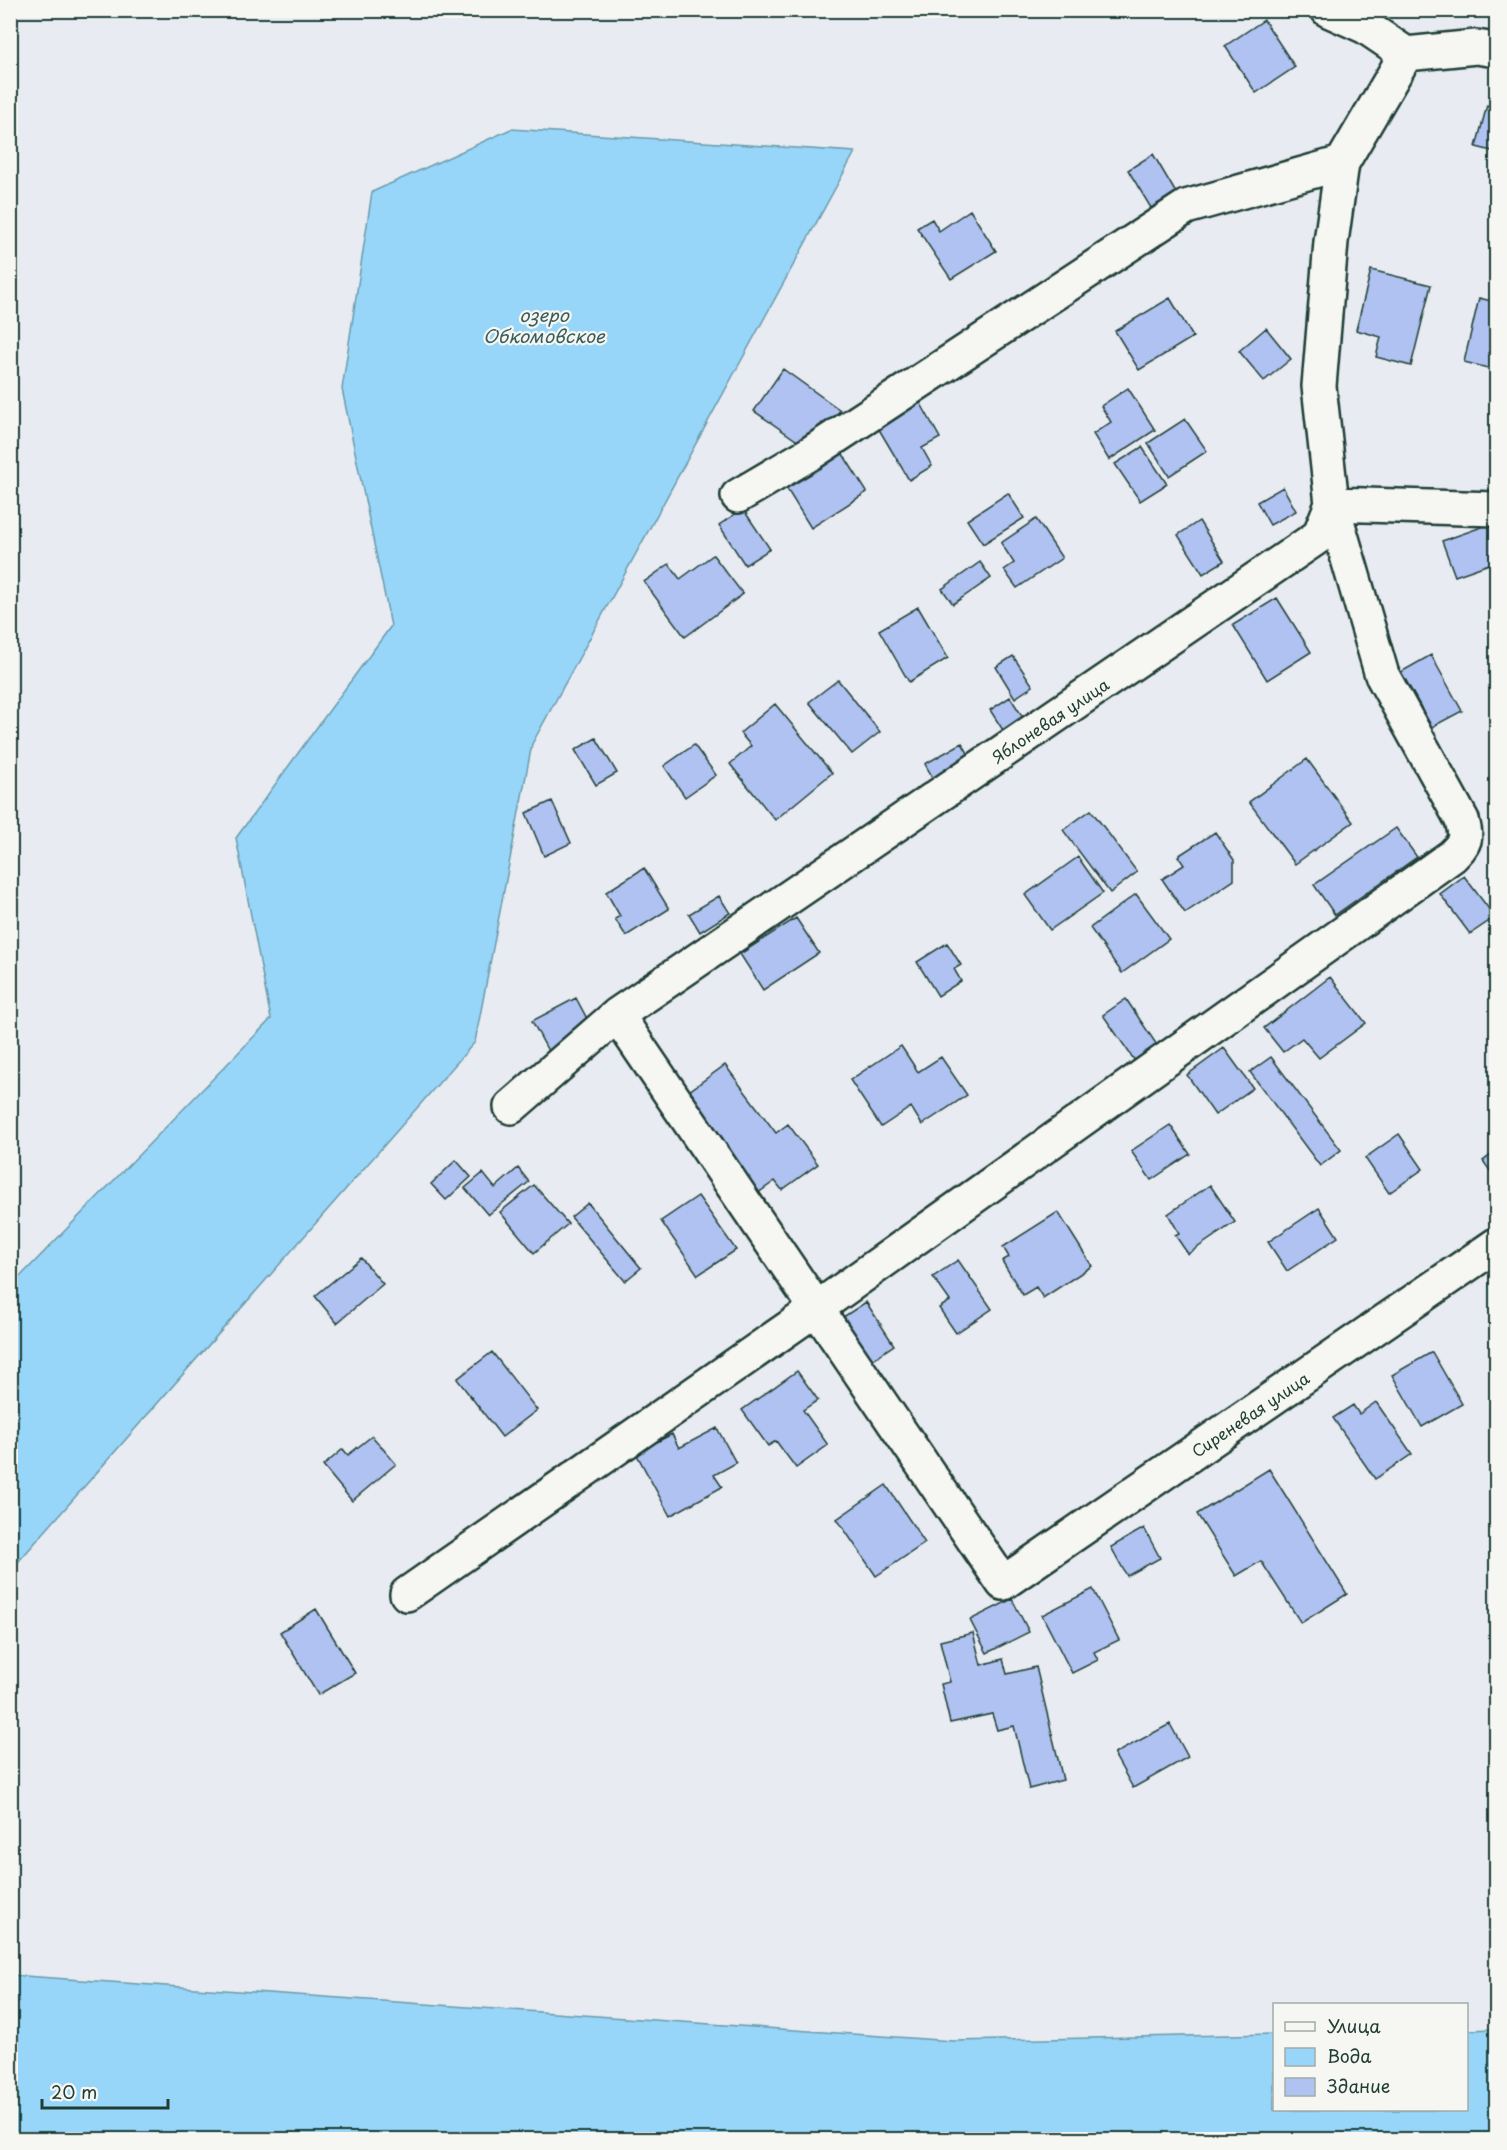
<svg xmlns="http://www.w3.org/2000/svg" width="1507" height="2150" viewBox="0 0 1507 2150" font-family="'Playpen Sans',sans-serif">
  <rect width="100%" height="100%" fill="#e8ecf2"/>
  <filter id="ink" filterUnits="userSpaceOnUse"><feTurbulence type="fractalNoise" baseFrequency=".0167" numOctaves="2"/><feDisplacementMap in="SourceGraphic" scale="12" xChannelSelector="R" yChannelSelector="G"/><feConvolveMatrix kernelMatrix="1 2 1 2 8 2 1 2 1" color-interpolation-filters="sRGB"/></filter>
  <g filter="url(#ink)">
    <path fill="#98d6f9" stroke="#6899aa" stroke-width="1.5" d="M511,129L855,152L532,744L475,1042L11,1570V1286L271,1019L236,838L391,626L342,389L372,192Z
      M10,1975L953,2041L1274,2034V2110H1466L1467,2030L1496,2029V2139H11Z"/>
    <path fill="#afc2f1" stroke="#1f3d34" stroke-width="1.5" d="M1264,20L1295,67L1256,93L1225,46Z
      M1487,105L1496,108V152L1476,147Z
      M1153,154L1176,193L1151,208L1128,170Z
      M970,210L996,251L951,279L917,228L932,219L939,231Z
      M1371,270L1431,285L1411,366L1376,357L1381,337L1356,330Z
      M1170,298L1193,337L1139,370L1115,331Z
      M1479,298L1496,302V370L1464,362Z
      M1266,328L1291,359L1264,381L1239,351Z
      M783,369L840,410L827,427L822,423L806,447L754,411Z
      M1128,388L1155,430L1109,460L1093,434L1111,422L1101,406Z
      M920,402L940,438L922,448L932,466L909,480L877,426Z
      M1185,419L1207,451L1169,476L1148,443Z
      M1142,447L1167,484L1140,501L1115,464Z
      M841,451L867,492L811,528L785,486Z
      M1283,487L1296,511L1270,525L1257,502Z
      M1008,493L1024,518L983,544L967,520Z
      M743,509L770,549L745,565L719,525Z
      M1036,519L1062,558L1017,588L1004,570L1014,563L1001,543Z
      M1199,521L1224,561L1203,574L1178,535Z
      M1496,522V577L1492,563L1455,576L1442,541Z
      M713,555L743,594L685,637L644,582L669,564L680,579Z
      M980,562L991,578L953,604L942,589Z
      M1277,598L1311,652L1267,680L1233,625Z
      M918,607L948,658L909,682L879,630Z
      M1431,655L1462,711L1432,727L1401,672Z
      M1013,656L1033,686L1015,698L996,667Z
      M838,680L880,732L852,754L809,702Z
      M1010,697L1028,725L1008,738L990,710Z
      M775,704L832,773L775,820L730,764L751,746L740,733Z
      M596,738L617,773L596,785L575,750Z
      M962,743L974,763L937,785L925,764Z
      M694,745L716,775L685,797L664,766Z
      M1307,759L1353,822L1295,864L1249,802Z
      M552,801L571,843L544,856L526,813Z
      M1091,810L1137,872L1110,893L1063,830Z
      M1396,828L1417,857L1335,915L1314,885Z
      M1215,832L1234,860V880L1185,913L1162,879L1184,865L1178,856Z
      M1078,857L1103,893L1050,930L1025,895Z
      M644,868L669,909L626,936L615,919L620,916L606,892Z
      M1464,876L1495,917L1470,934L1440,894Z
      M1136,894L1169,939L1122,973L1090,928Z
      M719,896L730,913L700,932L689,914Z
      M796,918L819,953L763,990L740,954Z
      M947,943L961,965L954,969L961,981L938,996L917,962Z
      M1330,977L1366,1023L1319,1058L1302,1038L1283,1052L1264,1028Z
      M576,998L592,1028L548,1051L532,1021Z
      M1126,999L1159,1048L1137,1064L1103,1015Z
      M901,1046L918,1072L941,1057L967,1095L922,1125L911,1107L881,1127L850,1080Z
      M1224,1048L1253,1088L1215,1115L1187,1075Z
      M1271,1057L1341,1150L1320,1166L1250,1072Z
      M725,1065L776,1133L788,1124L818,1164L782,1190L775,1181L758,1193L685,1094Z
      M1170,1125L1190,1154L1151,1180L1131,1151Z
      M1399,1134L1423,1169L1389,1193L1365,1158Z
      M1496,1151V1179L1483,1161Z
      M456,1160L471,1177L446,1200L431,1184Z
      M518,1168L529,1182L488,1215L465,1188L483,1173L495,1188Z
      M534,1185L568,1224L534,1253L500,1212Z
      M1210,1185L1235,1222L1188,1254L1175,1235L1179,1233L1168,1214Z
      M698,1196L736,1250L698,1275L661,1221Z
      M588,1203L641,1268L625,1281L571,1217Z
      M1319,1208L1338,1237L1287,1271L1268,1242Z
      M1058,1212L1092,1266L1043,1298L1036,1287L1023,1295L1002,1261L1009,1257L1003,1247Z
      M361,1258L383,1284L337,1323L315,1296Z
      M958,1260L992,1309L956,1333L939,1308L950,1301L933,1277Z
      M866,1302L894,1345L863,1366L834,1323Z
      M492,1352L537,1410L502,1437L457,1379Z
      M1432,1352L1462,1404L1422,1427L1392,1375Z
      M797,1371L818,1400L803,1410L828,1445L796,1468L776,1441L768,1446L742,1410Z
      M1376,1402L1412,1454L1375,1479L1333,1418L1353,1405L1359,1414Z
      M717,1428L736,1463L714,1475L722,1487L670,1516L636,1453L672,1434L679,1448Z
      M372,1436L396,1464L352,1501L323,1466L343,1449L348,1455Z
      M1269,1469L1347,1594L1301,1623L1261,1561L1236,1576L1197,1514Z
      M886,1485L925,1543L876,1576L837,1519Z
      M1144,1528L1160,1558L1127,1576L1111,1547Z
      M1093,1589L1119,1640L1094,1652L1098,1660L1072,1673L1042,1615Z
      M1012,1599L1029,1632L987,1653L970,1620Z
      M316,1609L355,1673L318,1695L280,1632Z
      M973,1633L981,1665L1003,1659L1007,1674L1036,1667L1063,1780L1029,1789L1014,1726L997,1730L992,1714L950,1723L941,1684L950,1682L940,1641Z
      M1170,1724L1188,1757L1133,1788L1114,1754Z"/>
    <g fill="none" stroke-linecap="round" stroke-linejoin="round">
      <g stroke="#1f3d34" stroke-width="38">
        <path id="minor" d="M1328,10L1366,27L1406,54
          M1406,54L1476,47L1496,50
          M738,496L811,453L1186,207L1342,163
          M617,1015L1003,1583L1496,1245
          M511,1107L617,1015L1319,536L1332,504L1496,509
          M407,1594L816,1309L1452,856C1466,842 1467,839 1462,820L1382,675L1332,504L1319,386L1331,242L1342,163L1406,54"/>
      </g>
      <use href="#minor" stroke="#f6f6f2" stroke-width="33"/>
    </g>
  </g>
  <g text-anchor="middle" dominant-baseline="central" stroke-width="4.5" stroke-linejoin="round" paint-order="stroke">
    <g font-size="16" fill="#1f3d34" stroke="#f6f6f2">
      <text transform="translate(1050 720) rotate(-34)">Яблоневая улица</text>
      <text transform="translate(1250 1414) rotate(-34)">Сиреневая улица</text>
    </g>
    <g font-size="18" font-style="italic" fill="#375c5b" stroke="#f6f6f2">
      <text x="544" y="314">озеро<tspan x="544" dy="21">Обкомовское</tspan></text>
    </g>
  </g>
  <rect width="1507" height="2150" fill="none" stroke="#f6f6f2" stroke-width="36"/>
  <rect x="18" y="18" width="1471" height="2114" fill="none" stroke="#1f3d34" stroke-width="2" filter="url(#ink)"/>
  <rect x="1273" y="2003" width="195" height="108" fill="#f6f6f2" stroke="#a0aca6" stroke-width="1.5"/>
  <rect x="1285" y="2022" width="30" height="9" fill="#f6f6f2" stroke="#a0aca6" stroke-width="1.5"/>
  <text x="1327" y="2033" font-size="18" fill="#1f3d34">Улица</text>
  <rect x="1285" y="2048" width="30" height="18" fill="#98d6f9" stroke="#a0aca6" stroke-width="1.5"/>
  <text x="1327" y="2063" font-size="18" fill="#1f3d34">Вода</text>
  <rect x="1285" y="2078" width="30" height="18" fill="#afc2f1" stroke="#a0aca6" stroke-width="1.5"/>
  <text x="1327" y="2093" font-size="18" fill="#1f3d34">Здание</text>
  <path d="M42 2099v9h126v-9" fill="none" stroke="#1f3d34" stroke-width="3"/>
  <text x="51" y="2099" font-size="18" fill="#1f3d34" stroke="#f6f6f2" stroke-width="4.5" paint-order="stroke">20 m</text>
</svg>
